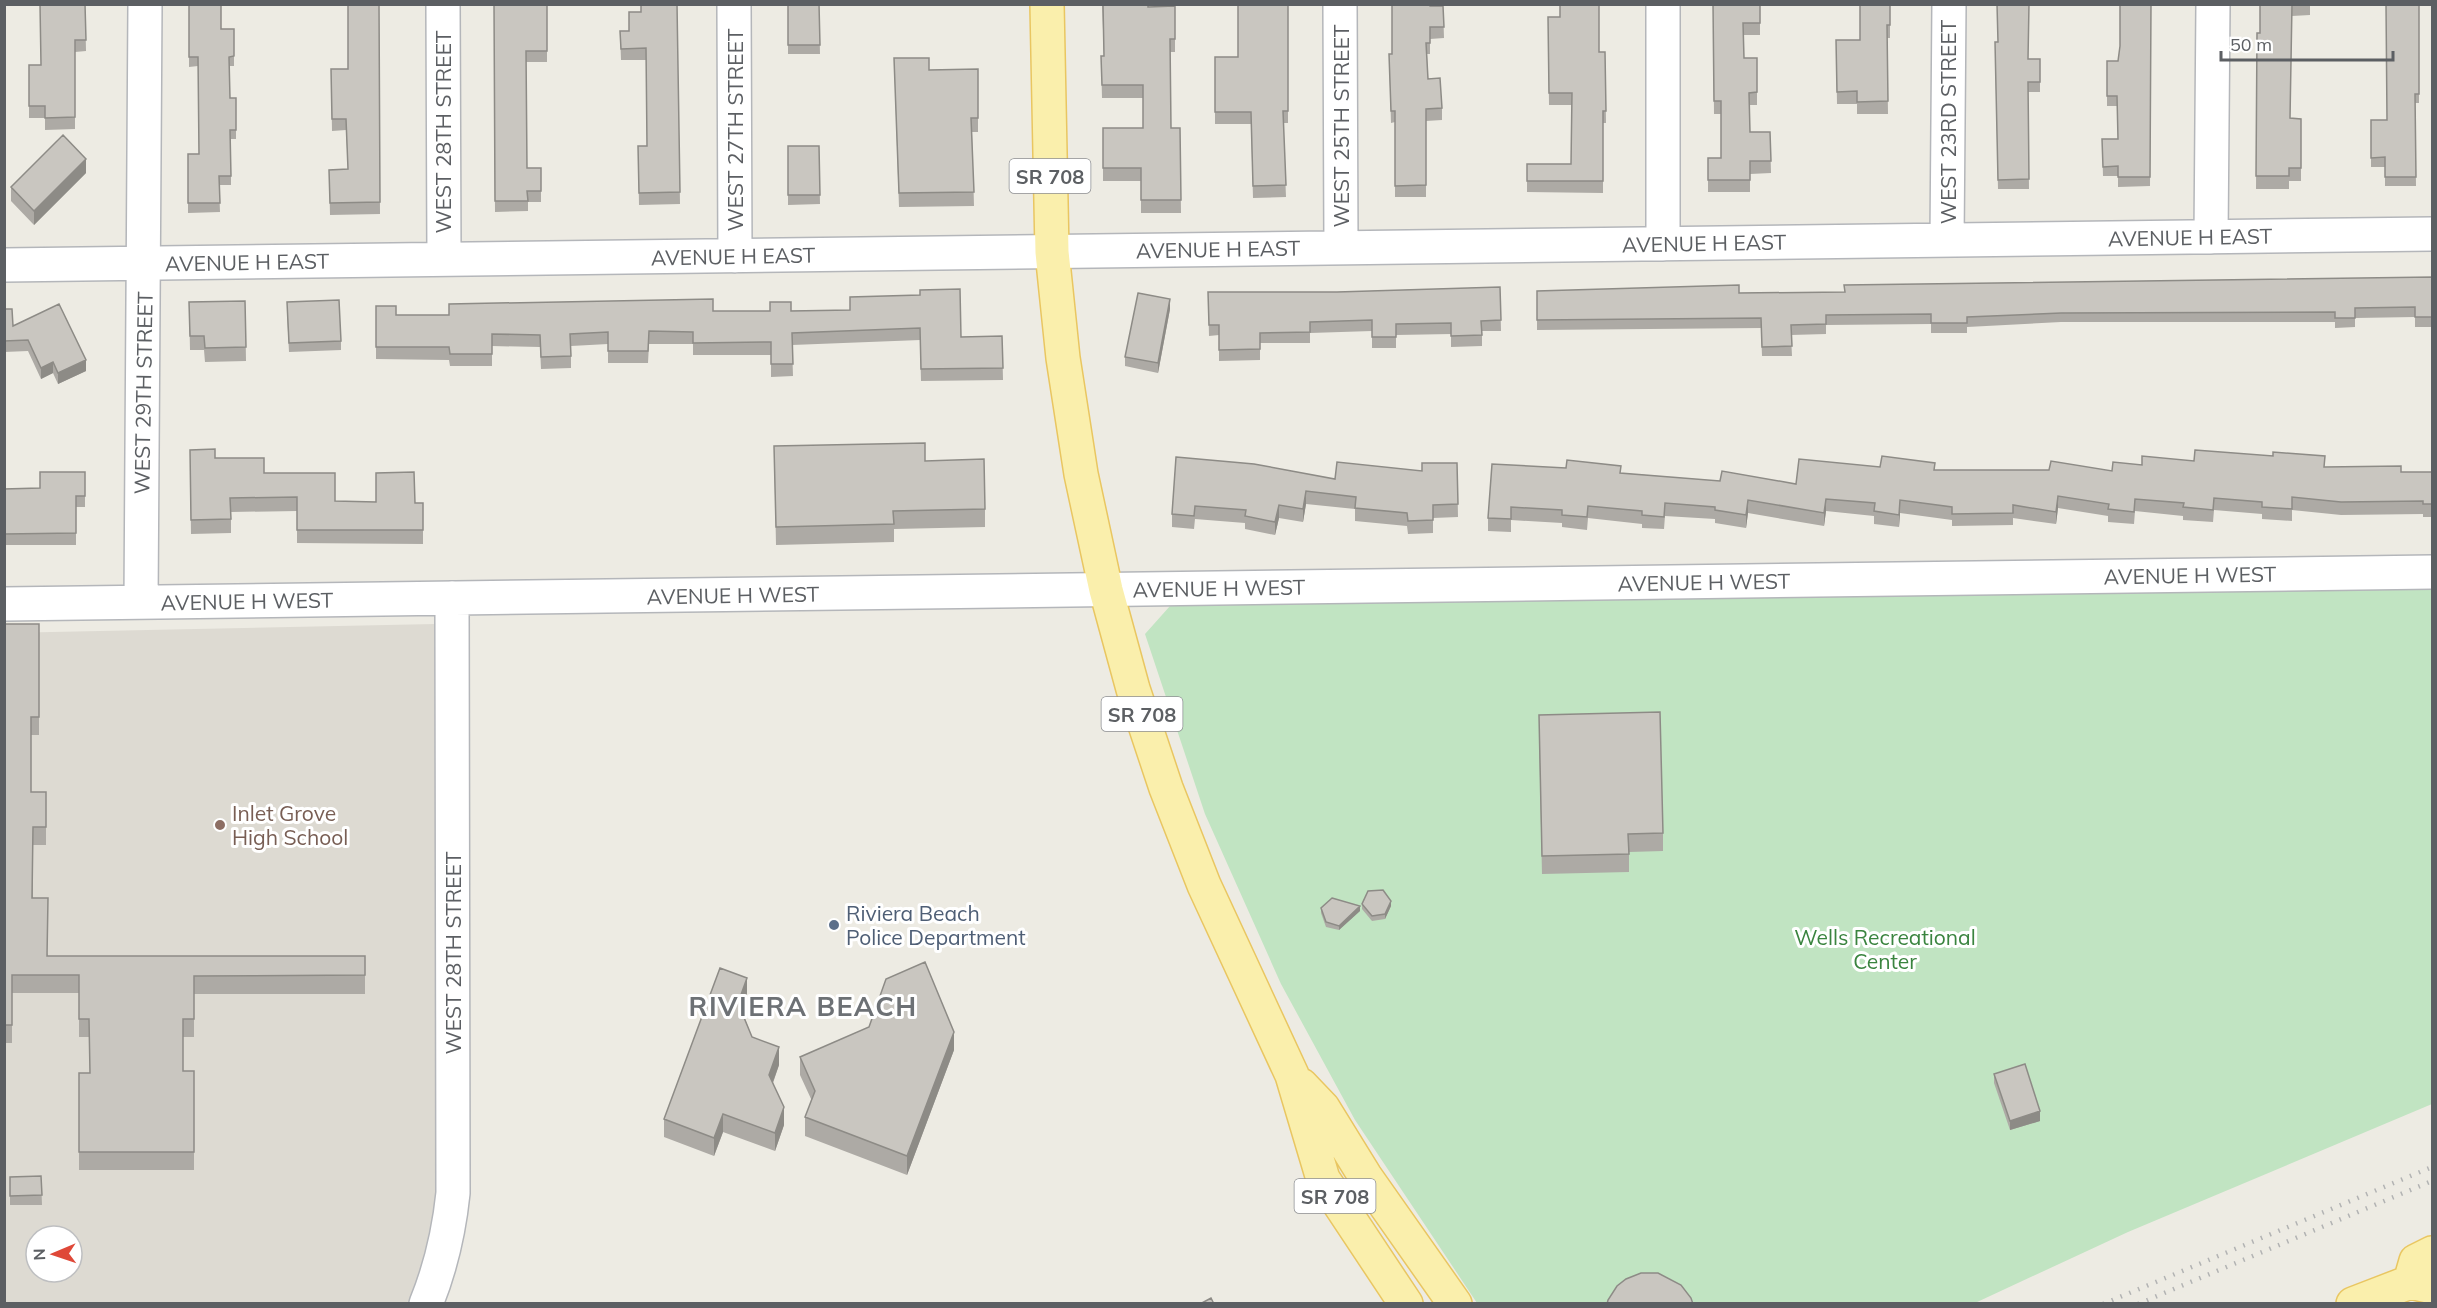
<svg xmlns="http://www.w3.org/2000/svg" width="2437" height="1308" viewBox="0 0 2437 1308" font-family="Mulish,sans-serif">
  <rect width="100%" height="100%" fill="#edebe3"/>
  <path fill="#dddad2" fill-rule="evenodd" d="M435,624L438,1203L421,1279L407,1303H5L4,633ZM36,1236H72V1272H36Z"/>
  <path fill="#c1e4c2" d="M2432,586V1104L2128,1232L1975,1303H1477L1355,1120L1281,984L1205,814L1145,634L1170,606Z"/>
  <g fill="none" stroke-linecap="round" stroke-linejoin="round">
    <g stroke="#b4b6ba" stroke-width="36">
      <path id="minor" d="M443,4L444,259
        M734,4L735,256
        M1340,4L1341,247
        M2211,237L2213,4
        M1947,240L1949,4
        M1663,244V4
        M4,265L2432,234
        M141,602L145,4
        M4,604L2432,572
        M426,1304C441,1267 449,1232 453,1193L452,598"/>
    </g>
    <g stroke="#e9c661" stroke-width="36">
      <path id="major" d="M1047,4L1052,252L1063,358L1081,474L1106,590L1133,689L1166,788L1204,885L1292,1075L1323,1179L1406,1304
        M1301,1085L1323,1108L1365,1176L1455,1304
        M2410,1282L2416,1261L2432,1253
        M2353,1304L2410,1282L2432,1287"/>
    </g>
    <use href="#minor" stroke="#fff" stroke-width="33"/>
    <use href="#major" stroke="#faefac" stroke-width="33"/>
    <path stroke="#b2b3b3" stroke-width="4.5" stroke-dasharray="1.5 8" stroke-linecap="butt" d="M2103,1304L2432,1167
      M2138,1304L2432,1181"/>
  </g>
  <path fill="#adaaa5" d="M85,4L86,51L75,52V129L45,130V118H29V65H41Z
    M189,4L221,29H234V66H229L230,98H236V139H231V185H219L220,212L188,213V154H199L198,66L189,67Z
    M379,4L380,214L330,215L329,170L348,169L346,130L332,131L331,69H348Z
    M494,4H547V62H526L527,168H541V202H528V211L495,212Z
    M677,4L680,204L639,205L638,146H647L646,60H621L620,31H629Z
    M788,4H819L820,54H788Z
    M1102,4L1148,7L1175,6V52H1170L1171,128H1180L1181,213H1141V181H1103V128H1143V98H1102L1101,56H1104Z
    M1288,4V123H1283L1286,197L1253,198L1251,124H1215V57H1238Z
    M1713,4H1760V35H1743L1744,58H1757V105H1749L1750,132H1770L1771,173L1750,174V192H1708V158H1721V114H1714Z
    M1890,4V38H1887L1888,114H1857V104H1837L1836,40H1860Z
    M2151,4L2150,186L2118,187V176H2103L2102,139H2118L2117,106H2107V61H2118Z
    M2260,4H2310V15L2292,16L2290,118L2301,119V181H2289V189H2256L2257,33H2260Z
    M2419,4V103H2415L2416,186H2385V167H2371V120H2387Z
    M1430,6H1443L1444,38L1430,39V54H1427L1428,79L1442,108V120L1426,121V197H1395V122L1391,123L1389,54H1392Z
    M1548,17H1560L1599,52H1605L1606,123H1603V193L1527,192V164H1571L1572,105H1549Z
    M1995,51L2028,59L2040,82V92H2028L2029,189H1998Z
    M894,58L929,70L978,69V132H972L974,206L899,207Z
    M788,146H819L820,204L788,205Z
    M86,173L34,225L11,201V187Z
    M2433,277V327H2415V317L2355,318V327L2335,328V322H2061L1967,327V333H1931V324L1826,325V334L1791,335L1792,356H1762L1761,328L1537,330V291L1739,293L1845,292Z
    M1500,287L1501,331H1482V346L1451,347V334L1396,335V348H1372V331L1310,333V343H1260V360L1219,361V335L1209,336L1208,292H1337Z
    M245,301L246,361L205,362L204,350H190L189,302Z
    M376,306L396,315H449L850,310L961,337L1002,336L1003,380L921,381L920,340L792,345L793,376L771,377V355H693V344H649L648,363H608V344L571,346V368L541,369L540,347L492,346V366H450L449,360L376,359Z
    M4,309L13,326L86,371L58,384L53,373L41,379L28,351L4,352Z
    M1170,309L1158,373L1125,366V357Z
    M287,312L341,341V350L289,352Z
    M774,446L925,461L985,509V527L894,529V542L776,545Z
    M190,450L264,473L335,501L423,503V544L297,543V511L231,512V533L191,534Z
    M1176,457L1335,479L1422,471L1457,463L1458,517L1433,518V533L1408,534L1407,526L1355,521V509L1306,504L1303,522L1279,518L1275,535L1245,529V523L1195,519L1194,529L1172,527V514Z
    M2194,461L2325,467L2401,472H2433V517H2423V514L2341,515L2292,510V521L2262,519V514L2214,510L2213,522L2183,520V516L2135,511L2134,524L2108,522V516L2058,508L2056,524L2013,518V525L1952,526V520L1900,513L1899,527L1874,524V516L1826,511L1824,526L1748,513L1746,528L1715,523V519L1665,516L1664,529L1642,528V524L1588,518L1587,530L1562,527V523L1511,520V532L1488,531V518L1566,468L1621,473L1720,481L1796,484L1880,467L1935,470L2112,471L2142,465Z
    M85,472V507H76V545H4V489L40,488Z
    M4,624H39V735H31V792H46V845H33V898L48,956H365V994H194V1037H183V1071H194V1170H79V1073H90L89,1037H79V993H12V1043H4Z
    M1539,733L1663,833V851L1629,852V872L1542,874Z
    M1362,904L1391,906L1385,919L1372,921L1362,909Z
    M1321,908L1360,911L1339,930L1326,927L1321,913Z
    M747,996L742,1011L752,1037L779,1065L773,1083L784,1125L775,1151L723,1132L714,1156L664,1137V1119Z
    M954,1050L907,1175L805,1136V1117L812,1101L800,1075V1057Z
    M1994,1074L2040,1121L2010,1130L1994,1083Z
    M41,1176L42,1205H10V1177Z"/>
  <path fill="#8d8b86" d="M86,159V173L34,225V211Z
    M1170,299V309L1158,373V363Z
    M86,360V371L58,384V373Z
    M53,362V373L41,379V368Z
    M1306,491V504L1303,522V509Z
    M2058,496V508L2056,524V512Z
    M1826,499V511L1824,526V513Z
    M1748,500V513L1746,528V515Z
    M1900,500V513L1899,527V515Z
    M1279,505V518L1275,535V522Z
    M1391,901V906L1385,919V914Z
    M1360,906V911L1339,930V926Z
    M747,978V996L738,1021V1003Z
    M954,1032V1050L907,1175V1156Z
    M779,1047V1065L769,1093V1075Z
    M784,1107V1125L775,1151V1133Z
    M2040,1111V1121L2010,1130V1121Z
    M723,1114V1132L714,1156V1138Z"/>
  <path fill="#c9c6c0" stroke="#8d8b86" stroke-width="1.5" d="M40,4H85L86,40H75V117L45,118V106H29V65H41Z
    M189,4H221V29H234V56L229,57L230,98H236V130H230L231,176H219L220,203H188V154H199L198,57H189Z
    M348,4H379L380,202L330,203L329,170L348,169L346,119H332L331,69H348Z
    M494,4H547V51H526L527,168H541V191H527L528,201H495Z
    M641,4H677L680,192L639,193L638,146H647L646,48L621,49L620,31H629V12H641Z
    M788,4H819L820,45H788Z
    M1103,4H1148V7L1175,6V39H1170L1171,128H1180L1181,200H1141V168H1103V128H1143V85H1102L1101,56H1104Z
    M1238,4H1288V111H1283L1286,185L1253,186L1251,112H1215V57H1238Z
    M1392,4H1429L1430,6H1443L1444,27H1430V43H1426L1428,79L1440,78L1442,108L1426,109V185L1395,186V111H1391L1389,54H1392Z
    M1560,4H1599V52H1605L1606,111H1603V181H1527V164H1571L1572,93H1549L1548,17H1560Z
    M1713,4H1760V23H1743L1744,58H1757V92L1749,93L1750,132H1770L1771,161H1750V180H1708V158H1721V101H1714Z
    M1860,4H1890V25H1887L1888,101L1857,102V91L1837,92L1836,40H1860Z
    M1997,4H2029L2028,59H2040V82H2028L2029,179L1998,180L1995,42H1998Z
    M2120,4H2151L2150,177H2118V166L2103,167L2102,139H2118L2117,96H2107V61H2118L2120,46Z
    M2260,4H2292L2290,118L2301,119V168H2289V176H2256L2257,33H2260Z
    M2386,4H2419V94H2415L2416,177H2385V157L2371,158V120H2387Z
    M894,58H929V70L978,69V118H971L974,192L899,193Z
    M63,135L86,159L34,211L11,187Z
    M788,146H819L820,195H788Z
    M2433,277V317H2415V307L2355,308V318H2335V312L2061,313L1967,317V323H1931V314L1826,315V324L1791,325L1792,346L1762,347L1761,318L1537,320V291L1739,285V293L1845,292L1844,285Z
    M1500,287L1501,320L1481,321L1482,335L1451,336V323L1396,324V337H1372V320L1310,322V332L1260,333V349L1219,350V325H1209L1208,292H1337Z
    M960,289L961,337L1002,336L1003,368L921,369L920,328L792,333L793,364H771V342L693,343V332L649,331L648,351H608V332L570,334L571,356L541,357L540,335L492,334V354H450L449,347H376V306H396V315H449V304L713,299V311H770V302H791V311L850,310V297L920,295V290Z
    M1138,293L1170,299L1158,363L1125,357Z
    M339,300L341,341L289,343L287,302Z
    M245,301L246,347L205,348L204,336H190L189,302Z
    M59,304L86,360L58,373L53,362L41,368L28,340L4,341V309H12L13,326Z
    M925,443V461L984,459L985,509L893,511L894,524L776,527L774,446Z
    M215,449V458H264V473H335V501L376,502V473L414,472L415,503H423V530H297V497L230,498L231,519L191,520L190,450Z
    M2195,450L2273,456V452L2325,456L2324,467L2401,466V472H2433V504H2423V501L2341,502L2292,497V509L2262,507V502L2214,498L2213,510L2183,507L2184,503L2135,499L2134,512L2108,509L2109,504L2058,496L2056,512L2013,505V513L1952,514V507L1900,500L1899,515L1874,511L1875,503L1826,499L1824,513L1748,500L1746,515L1715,510V507L1665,503L1664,517L1642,515V511L1588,506L1587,517L1562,515V510L1511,507V519L1488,518L1492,464L1566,468L1567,460L1621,466L1620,473L1720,481L1722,471L1796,484L1799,459L1880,467L1882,456L1935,463L1934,470H2049L2051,461L2112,471L2113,462L2142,465V456L2194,461Z
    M1176,457L1254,464L1335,479L1337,462L1422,471V463H1457L1458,504L1433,505V520L1408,521L1407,513L1355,508L1356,497L1306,491L1303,509L1279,505L1275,522L1245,516L1246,510L1195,506L1194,516L1172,514Z
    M40,472H85V496H76V533L4,534V489L40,488Z
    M4,624H39V717H31V792H46V827H33L32,898H48L47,956H365V975L194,976V1019H183V1071H194V1152H79V1073H90L89,1019H79V975H12V1025H4Z
    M1660,712L1663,833L1628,834L1629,854L1542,856L1539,715Z
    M1383,890L1391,901L1385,914L1372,916L1362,904L1368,891Z
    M1332,898L1360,906L1339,926L1326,922L1321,908Z
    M925,962L954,1032L907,1156L805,1117L815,1091L800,1057L869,1027L886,979Z
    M720,968L747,978L738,1003L752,1037L779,1047L769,1075L784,1107L775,1133L723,1114L714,1138L664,1119Z
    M2025,1064L2040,1111L2010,1121L1994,1074Z
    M41,1176L42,1195L10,1196V1177Z
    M1641,1273H1658L1681,1285L1691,1298L1693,1304H1607L1608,1300L1617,1286L1626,1279Z
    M1211,1298L1214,1304H1200Z"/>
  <circle fill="#8d6e63" stroke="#fff" stroke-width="2" cx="220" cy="825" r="6"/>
  <circle fill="#5c6f8a" stroke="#fff" stroke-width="2" cx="834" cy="925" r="6"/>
  <g text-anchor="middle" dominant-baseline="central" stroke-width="6" stroke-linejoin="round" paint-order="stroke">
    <g fill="#fff" stroke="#8d8f92" stroke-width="1.5">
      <rect x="1009.5" y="159" width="81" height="34" rx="4.5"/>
      <rect x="1101.5" y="697" width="81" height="34" rx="4.5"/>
      <rect x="1294.5" y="1179" width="81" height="34" rx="4.5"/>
    </g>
    <g font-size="20" font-weight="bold" fill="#5c5f63">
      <text x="1050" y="176">SR 708</text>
      <text x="1142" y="714">SR 708</text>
      <text x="1335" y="1196">SR 708</text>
    </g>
    <g font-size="21" fill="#5c5f63" stroke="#fff">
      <text transform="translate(1948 122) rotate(-90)">WEST 23RD STREET</text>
      <text transform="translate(1341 126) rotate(-90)">WEST 25TH STREET</text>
      <text transform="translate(735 130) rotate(-90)">WEST 27TH STREET</text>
      <text transform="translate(443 132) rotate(-90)">WEST 28TH STREET</text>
      <text transform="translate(2190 237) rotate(-1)">AVENUE H EAST</text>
      <text transform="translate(1704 243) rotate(-1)">AVENUE H EAST</text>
      <text transform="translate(1218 249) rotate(-1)">AVENUE H EAST</text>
      <text transform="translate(733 256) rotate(-1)">AVENUE H EAST</text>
      <text transform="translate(247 262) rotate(-1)">AVENUE H EAST</text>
      <text transform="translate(143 393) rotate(-89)">WEST 29TH STREET</text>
      <text transform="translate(2190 575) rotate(-1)">AVENUE H WEST</text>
      <text transform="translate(1704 582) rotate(-1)">AVENUE H WEST</text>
      <text transform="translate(1219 588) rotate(-1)">AVENUE H WEST</text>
      <text transform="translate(733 595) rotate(-1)">AVENUE H WEST</text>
      <text transform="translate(247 601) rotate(-1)">AVENUE H WEST</text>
      <text transform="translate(453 953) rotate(-90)">WEST 28TH STREET</text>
    </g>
    <g font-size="21" fill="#785e54" stroke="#fff" text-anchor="start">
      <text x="232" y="813">Inlet Grove<tspan x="232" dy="24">High School</tspan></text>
    </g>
    <g font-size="21" fill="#4e5e75" stroke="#fff" text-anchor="start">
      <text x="846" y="913">Riviera Beach<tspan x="846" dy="24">Police Department</tspan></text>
    </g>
    <g font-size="21" fill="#3a843f" stroke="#fff">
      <text x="1885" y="937">Wells Recreational<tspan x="1885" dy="24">Center</tspan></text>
    </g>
    <g font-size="27" font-weight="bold" letter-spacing="1.5" fill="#6d7175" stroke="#fff">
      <text x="803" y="1006">RIVIERA BEACH</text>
    </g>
  </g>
  <rect width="2437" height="1308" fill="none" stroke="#5c5f63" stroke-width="12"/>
  <g transform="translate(54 1254) rotate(268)"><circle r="28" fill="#ffffff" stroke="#bebfc1" stroke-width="1.5"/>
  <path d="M0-4.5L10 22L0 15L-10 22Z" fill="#df4838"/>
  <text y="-9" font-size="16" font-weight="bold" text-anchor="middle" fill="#5c5f63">N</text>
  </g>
  <path d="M2221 51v9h172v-9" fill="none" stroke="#5c5f63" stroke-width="3"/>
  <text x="2230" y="51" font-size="18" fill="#5c5f63" stroke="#ffffff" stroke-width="4.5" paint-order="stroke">50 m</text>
</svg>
